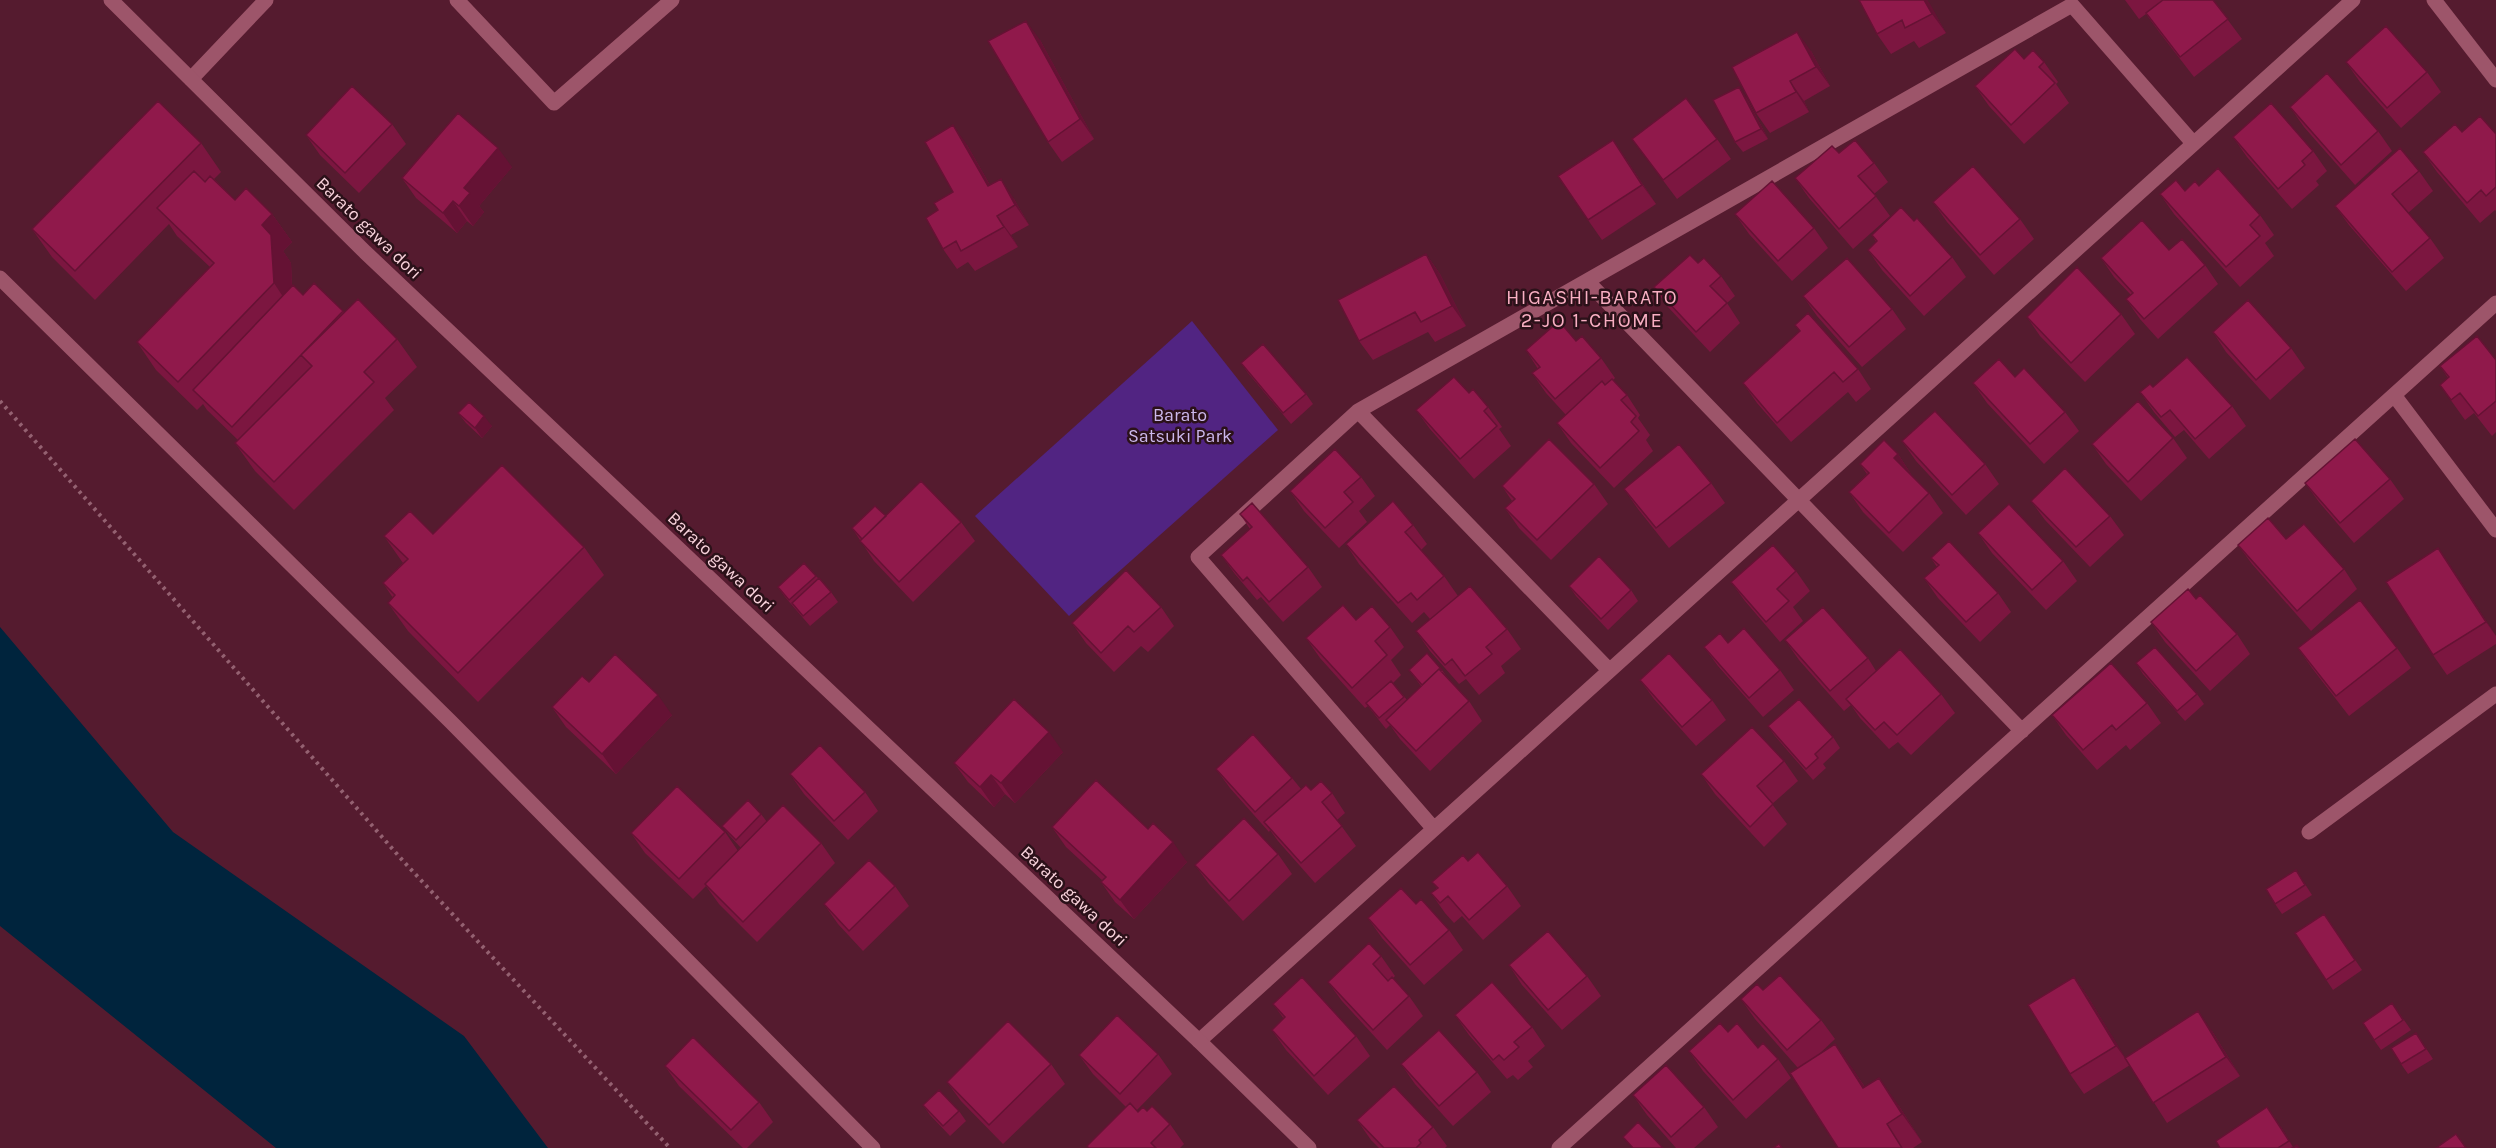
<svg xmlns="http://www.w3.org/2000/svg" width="2496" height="1148" viewBox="0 0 2496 1148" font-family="Karla,sans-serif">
  <rect width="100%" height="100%" fill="#551b2f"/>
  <path fill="#512482" d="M1192,321L1278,430L1069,616L975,516Z"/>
  <path fill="#00243d" d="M0,627L173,832L464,1036L548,1148H276L0,926Z"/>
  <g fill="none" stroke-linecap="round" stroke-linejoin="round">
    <path stroke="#946171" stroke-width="4" stroke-dasharray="3 4.5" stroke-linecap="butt" d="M0,401L404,862L670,1148"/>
    <path stroke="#9d556a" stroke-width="15" d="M0,278L451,722L873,1148"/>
    <path stroke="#9d556a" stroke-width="15" d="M457,0L554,103L672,0
      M191,79L266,0
      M1587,281L2022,731
      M2394,395L2496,530
      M1358,411L1609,670
      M1434,829L1198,557L1358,411L2072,5L2193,143
      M2309,832L2496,694
      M1199,1041L2353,0
      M1559,1148L2496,303"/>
    <path stroke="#9d556a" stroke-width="15" d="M111,0L365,252L1199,1041L1309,1148
      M2434,0L2496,80"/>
  </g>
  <path fill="#7c1640" d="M1927,0L1946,33L1919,48L1914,41L1891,54L1877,34Z
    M2125,0H2213L2242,39L2194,77L2160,33L2146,14L2139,19Z
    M1040,40L1094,139L1062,162L1048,142Z
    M1811,51L1830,86L1804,101L1809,112L1770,133L1756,113Z
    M2024,59L2044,62L2058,82L2056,84L2069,103L2024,144L1989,106L1975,86Z
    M2346,62L2427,72L2441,92L2401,128L2360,82Z
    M1746,97L1768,139L1743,152L1735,142Z
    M2290,107L2378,131L2392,151L2355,185L2304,127Z
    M392,124L406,144L359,193L320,155L306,135Z
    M2462,132L2496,134V211L2495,210L2480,223L2437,172L2423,152Z
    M2233,137L2313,151L2327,171L2316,181L2319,185L2292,209L2247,157Z
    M1632,139H1717L1731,159L1677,199Z
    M1613,140L1656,204L1602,240L1588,220Z
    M201,143L221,172L214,179L235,200L272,214L292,242L283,251L291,263L292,286L303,295L343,311L344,313L397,339L417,367L385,398L394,410L294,510L255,471L235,443L238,440L207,410L203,404L197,410L156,370L137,342L210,267L177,236L169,224L95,300L52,257L32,229Z
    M967,145L990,185L1014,199L1029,225L1011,235L1018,247L975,271L968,262L957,269L943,249L938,210L953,192Z
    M1839,153L1874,163L1888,182L1874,194L1890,216L1853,249L1809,198L1795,178Z
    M512,167L479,206L484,212L473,226L467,221L457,233L416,198L402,178Z
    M2419,171L2433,191L2408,213L2430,238L2444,258L2406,291L2349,225L2335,206Z
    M2199,186L2260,215L2274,235L2265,243L2274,256L2240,287L2174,214L2160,194L2185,191Z
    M1933,202L2020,219L2034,239L1994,275L1947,222Z
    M1735,214L1814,228L1828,248L1792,281L1749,234Z
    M1872,235L1952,257L1966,277L1924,316L1882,270L1868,250L1876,242Z
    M2169,250L2205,265L2218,284L2158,339L2140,319L2126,299L2131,295L2114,277L2101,258Z
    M1426,254L1440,274L1466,326L1435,342L1428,332L1373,360L1359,341Z
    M1698,263L1721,276L1735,296L1727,303L1740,323L1710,352L1668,307L1654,287Z
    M1803,296L1892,309L1906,329L1862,367L1817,316Z
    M2121,314L2135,334L2085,382L2040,336L2027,317Z
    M1795,325L1858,369L1871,389L1856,402L1848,392L1791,442L1757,403L1743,383L1800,332Z
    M2213,332L2291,348L2305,368L2270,400L2226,352Z
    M1576,341L1601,358L1615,378L1613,380L1627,395L1640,415L1638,418L1650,435L1646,440L1653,451L1614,488L1571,443L1557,423L1566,415L1546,393L1532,373L1538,369L1526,350Z
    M2496,360V432L2492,436L2474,413L2465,420L2440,385L2448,378L2440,366Z
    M1241,363L1306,394L1313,404L1291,424L1248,373Z
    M2015,377L2065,412L2079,431L2044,464L1987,403L1973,383Z
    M2153,387L2232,406L2246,426L2209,459L2184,430L2175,437L2154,412L2140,392Z
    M1469,393L1488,407L1502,427L1499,429L1511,446L1474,479L1430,429L1416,410Z
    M458,413L492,426L482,438L466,423Z
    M2173,438L2187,458L2141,501L2106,464L2092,444Z
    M1902,441L1985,464L1999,484L1966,515L1916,461Z
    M1898,454L1911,474V475L1929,493L1943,513L1903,552L1863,512L1849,492L1867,474L1860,464Z
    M1361,477L1375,496L1359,511L1367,522L1339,548L1304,511L1290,491Z
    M2390,479L2404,499L2354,543L2319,502L2305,483Z
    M1711,483L1725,503L1669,548L1638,509L1624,489Z
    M1594,484L1608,504L1551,560L1519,528L1505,508L1512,501L1502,486Z
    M2031,501L2110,516L2124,535L2090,567L2045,520Z
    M1240,514L1308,567L1322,587L1283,622L1261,597L1257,600L1235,574L1221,555L1250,529Z
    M886,516L961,522L975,541L913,602L874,561L852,528Z
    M1413,525L1427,544L1421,550L1444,576L1458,596L1507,629L1521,649L1501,666L1505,673L1479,695L1466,679L1459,684L1430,651L1416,631L1430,619L1424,612L1412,623L1359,564L1346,544Z
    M1978,533L2063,561L2077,581L2046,610L1992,553Z
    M433,534L584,547L604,575L478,702L408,631L388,603L393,598L383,583L403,563L384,536Z
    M2286,539L2344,569L2357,589L2311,631L2252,564L2238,545Z
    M2438,548L2496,636V644L2447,675L2433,655Z
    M1931,558L1998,593L2011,612L1980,642L1938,598L1924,578L1937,567Z
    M1796,571L1810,591L1793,607L1803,621L1780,642L1745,601L1731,582Z
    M816,576L831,592L838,602L810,626L785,597L778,587Z
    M1569,586L1631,590L1638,601L1608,630L1576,596Z
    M1161,607L1174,626L1148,652L1141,646L1114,672L1086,643L1072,623Z
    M1356,620L1390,627L1404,647L1391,660L1401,675L1393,683L1407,700L1421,686L1409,670H1442L1447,677L1469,701L1482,721L1430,771L1400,739L1390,725L1386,729L1368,706L1365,708L1320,658L1306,638Z
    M2151,622L2237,634L2250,654L2210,691L2165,642Z
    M1785,640L1868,658L1876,671L1941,694L1955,713L1911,755L1898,742L1889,749L1860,718L1851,705L1844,711L1799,660Z
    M1728,643L1780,670L1794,690L1763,717L1718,666L1704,647Z
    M2298,648H2397L2411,668L2349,716L2312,668Z
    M2136,663L2197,694L2204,704L2185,721L2143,674Z
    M1640,680L1712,700L1726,720L1696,746L1654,699Z
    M589,682L672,715L616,774L566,727L552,707Z
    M2147,703L2161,723L2130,750L2126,745L2097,770L2066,735L2052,715Z
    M1768,726L1833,737L1840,748L1823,764L1826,768L1813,780L1775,736Z
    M1063,752L1015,803L1005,794L994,807L968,782L954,763Z
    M1784,761L1798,781L1772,804L1787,824L1764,847L1715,794L1701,774Z
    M1216,769L1292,778L1301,789L1332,793L1345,813L1337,820L1356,846L1315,883L1278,841L1270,830L1269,832L1230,788Z
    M790,774L865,792L878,811L848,840L804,794Z
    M761,814L767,822L821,843L835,863L757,942L719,904L706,886L693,899L645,853L631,833L725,832L738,851L741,848L730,836L722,826Z
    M1052,827L1148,829L1187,862L1134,919L1115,902L1101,882L1103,881L1066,847Z
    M1278,854L1292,874L1243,921L1209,884L1195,865Z
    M1468,861L1507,886L1521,906L1483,940L1462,916L1454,923L1445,913L1431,893L1437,888L1432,882Z
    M2303,881L2312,895L2282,914L2275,904Z
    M895,886L909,906L863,951L838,924L824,904Z
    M1416,904L1449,930L1463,950L1424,985L1382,938L1368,918Z
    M2324,914L2362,970L2333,990L2295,933Z
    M1381,956L1395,976L1393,978L1409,996L1423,1016L1387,1050L1342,1001L1328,982Z
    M1509,965L1587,976L1601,996L1562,1030L1522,985Z
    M2074,977L2088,997L2125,1058L2212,1031L2240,1076L2167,1123L2130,1065L2084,1094L2070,1074Z
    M1763,990L1821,1020L1835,1039L1817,1056L1835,1044L1865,1087L1899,1106L1922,1142L1913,1148H1838L1798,1068L1755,1019L1741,999Z
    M2392,1003L2411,1030L2381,1050L2374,1040Z
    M1273,1004L1356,1036L1370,1056L1328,1095L1286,1050L1272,1030L1284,1019Z
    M1455,1015L1532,1027L1545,1046L1528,1061L1533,1067L1518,1080L1513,1075L1507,1079L1469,1035Z
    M1728,1032L1778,1059L1791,1078L1746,1119L1703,1071L1689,1051Z
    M2416,1033L2433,1059L2408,1074L2401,1064Z
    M1158,1054L1172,1074L1137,1110L1138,1112L1147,1111L1170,1124L1184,1144L1180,1148H1089L1126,1107L1093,1074L1079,1055Z
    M1051,1064L1065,1084L1003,1144L961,1101L947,1082Z
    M1401,1064L1477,1072L1491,1092L1453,1126L1415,1084Z
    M665,1066L759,1102L773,1122L747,1148H743L679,1086Z
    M1633,1095L1704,1107L1718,1127L1694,1148H1676L1647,1115Z
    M923,1105L959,1111L966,1121L950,1136L930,1115Z
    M1357,1120L1433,1127L1447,1146L1445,1148H1379L1371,1140Z
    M2281,1127L2293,1147L2299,1148H2220Z"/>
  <path fill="#651234" d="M1924,0H1927L1929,2L1946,33L1932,14Z
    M1026,21L1040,40L1094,139L1080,119Z
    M1797,32L1811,51L1830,86L1816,67Z
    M1790,81L1804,101L1809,112L1796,92Z
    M1739,87L1746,97L1768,139L1761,129Z
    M953,125L967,145L1002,206L988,186Z
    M1613,140L1626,160L1656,204L1642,185Z
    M498,148L512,167L479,206L484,212L473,226L459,206L464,188Z
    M1001,179L1014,199L1029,225L1015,205Z
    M453,201L467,221L457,233L443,213Z
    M272,214L292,242L283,251L291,263L293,312L274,283L262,225Z
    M997,216L1011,235L1018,247L1004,227Z
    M1426,254L1440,274L1466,326L1452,306Z
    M484,416L492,426L482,438L475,428Z
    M1898,454L1911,474L1908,478L1894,458Z
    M2438,548L2452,568L2496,636L2486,622Z
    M658,695L672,715L616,774L602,754Z
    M1049,732L1063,752L1015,803L1001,783Z
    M991,775L1005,794L994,807L980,787Z
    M1173,842L1187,862L1134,919L1120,900Z
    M2074,977L2088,997L2130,1065L2116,1046Z
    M2198,1011L2212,1031L2240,1076L2226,1057Z
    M1835,1044L1855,1072L1883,1116L1863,1088Z
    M1879,1078L1899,1106L1922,1142L1902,1114Z
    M2267,1107L2281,1127L2294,1148L2289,1141Z"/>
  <path fill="#90194b" stroke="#651234" stroke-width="1.5" d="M1859,0H1924L1932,14L1905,28L1902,20L1877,34Z
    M2163,0H2213L2228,19L2180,57L2146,13Z
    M1026,21L1080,119L1048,142L988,41Z
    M2386,26L2427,72L2387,108L2346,62Z
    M1797,32L1816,67L1790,81L1796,92L1756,113L1732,67Z
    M2015,49L2024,59L2033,50L2044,62L2039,67L2055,83L2011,125L1975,86Z
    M2327,73L2378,131L2341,165L2290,107Z
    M352,86L392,124L345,173L306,135Z
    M1739,87L1761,129L1735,142L1713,100Z
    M1686,98L1717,139L1663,180L1632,139Z
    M158,101L201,143L75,271L32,229Z
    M2271,103L2313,151L2302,161L2305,165L2278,189L2233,137Z
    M458,113L498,148L464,188L470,193L459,206L453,201L443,213L402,178Z
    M2480,116L2496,134V187L2486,196L2481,190L2467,203L2423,152L2455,124L2462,132Z
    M953,125L988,186L1001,179L1015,205L997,216L1004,227L961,251L956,241L943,249L926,218L938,210L934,203L953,192L925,142Z
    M1613,140L1642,185L1588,220L1558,176Z
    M1855,140L1874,163L1858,176L1876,196L1839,229L1795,178L1832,146L1839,153Z
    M2400,148L2419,171L2392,194L2430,238L2392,272L2335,206Z
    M1973,166L2020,219L1980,255L1933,202Z
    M2218,168L2260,215L2250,225L2260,236L2226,267L2160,194L2176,180L2185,191L2195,181L2199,186Z
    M194,171L205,182L210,176L235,200L246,188L272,214L262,225L271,235L274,283L178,382L137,342L214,263L157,208Z
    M1772,181L1814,228L1778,261L1735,214Z
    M1901,207L1914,221L1917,218L1952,257L1910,296L1868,250L1877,241L1872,235Z
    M2142,220L2169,250L2182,239L2205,265L2144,319L2126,299L2133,293L2101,258Z
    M1426,254L1452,306L1421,322L1415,312L1359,341L1338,300Z
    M1690,255L1698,263L1704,258L1721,276L1710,286L1727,303L1696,332L1654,287Z
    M1847,258L1892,309L1849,347L1803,296Z
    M2077,267L2121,314L2071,363L2027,317Z
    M314,283L343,311L232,427L193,390L293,285L303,295Z
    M358,299L397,339L364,372L374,382L274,482L235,443L312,366L301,355Z
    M2248,300L2291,348L2256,380L2213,332Z
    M1808,313L1858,369L1843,382L1834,372L1777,423L1743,383L1800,331L1795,325Z
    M1559,321L1576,341L1582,336L1601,358L1555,399L1532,373L1540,367L1526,350Z
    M2477,336L2496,360V401L2478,416L2460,393L2451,400L2440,385L2449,377L2440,366Z
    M1263,344L1306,394L1283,413L1241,363Z
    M2187,357L2232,406L2195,439L2170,410L2161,417L2140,392L2150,384L2153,387Z
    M1999,359L2015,377L2024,368L2065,412L2030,444L1973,383Z
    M1454,377L1469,393L1473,389L1488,407L1484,411L1497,426L1460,459L1416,410Z
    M1612,379L1627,395L1621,400L1636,416L1631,422L1639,431L1600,468L1557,423L1602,381L1605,385Z
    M2138,401L2173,438L2128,482L2092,444Z
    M469,402L484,416L475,428L458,413Z
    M1935,411L1985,464L1952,495L1902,441Z
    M1549,439L1594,484L1537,540L1505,508L1515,499L1502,486Z
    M2355,439L2390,479L2340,523L2305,483Z
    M1884,440L1898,454L1894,458L1929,493L1889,533L1849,492L1869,473L1860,464Z
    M1679,444L1711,483L1656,528L1624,489Z
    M1335,449L1361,477L1344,492L1353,502L1325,528L1290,491Z
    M502,465L584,547L458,673L388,603L395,595L383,583L408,559L384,536L410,511L433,534Z
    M2065,468L2110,516L2076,547L2031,501Z
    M921,481L961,522L899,582L860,541Z
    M1393,501L1413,525L1405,532L1444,576L1417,600L1411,593L1398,603L1346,544Z
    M1252,503L1308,567L1269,602L1247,577L1243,581L1221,555L1252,527L1240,514Z
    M2009,504L2063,561L2032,590L1978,533Z
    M875,506L886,516L862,539L852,528Z
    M2268,518L2286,539L2304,524L2344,569L2297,611L2238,545Z
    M1949,541L1998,593L1966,622L1924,578L1939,565L1931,558Z
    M1773,545L1796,571L1777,589L1789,601L1766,622L1731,582Z
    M2438,548L2486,622L2433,655L2386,582Z
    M1599,556L1631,590L1601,619L1569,586Z
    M804,563L816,576L789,600L778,587Z
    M1126,570L1161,607L1134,632L1128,626L1101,653L1072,623Z
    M819,578L831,592L803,616L792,603Z
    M1470,586L1507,629L1486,647L1492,654L1465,676L1452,659L1445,665L1416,631Z
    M2188,589L2196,599L2200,595L2237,634L2196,671L2151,622Z
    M2360,600L2397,648L2336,696L2298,648Z
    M1343,605L1356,620L1372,606L1390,627L1375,641L1387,655L1352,688L1306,638Z
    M1823,607L1868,658L1830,691L1785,640Z
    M1744,628L1780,670L1749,698L1704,647L1720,633L1728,643Z
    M2155,647L2197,694L2177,711L2136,663Z
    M1900,649L1941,694L1897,735L1884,722L1875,730L1846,699Z
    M1427,653L1442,670L1441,671L1439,669L1422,685L1409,670Z
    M1669,653L1712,700L1682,727L1640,680Z
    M615,654L658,695L602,754L552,707L582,676L589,682Z
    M2111,663L2147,703L2116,730L2112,725L2083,750L2052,715Z
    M1439,669L1469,701L1416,751L1386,720Z
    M1391,681L1404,697L1379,718L1366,703Z
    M1014,699L1049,732L1001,783L991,775L980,787L954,763Z
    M1799,699L1833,737L1815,754L1818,758L1806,769L1768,726Z
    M1752,727L1784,761L1757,786L1773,804L1750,827L1701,774Z
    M1253,734L1292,778L1255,812L1216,769Z
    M820,745L865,792L834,821L790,774Z
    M1096,780L1148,829L1153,823L1173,842L1120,900L1101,882L1106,877L1052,827Z
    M1321,781L1332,793L1322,802L1342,826L1301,863L1264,822L1306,785L1311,790Z
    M677,786L725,832L679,879L631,833Z
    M748,800L761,814L736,840L722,826Z
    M783,805L821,843L743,922L705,884Z
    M1244,818L1278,854L1229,901L1195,865Z
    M1478,852L1507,886L1469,920L1448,896L1440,903L1431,893L1438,888L1432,882L1463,855L1468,861Z
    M869,860L895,886L849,931L824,904Z
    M2296,870L2305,885L2275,904L2266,889Z
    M1401,888L1416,904L1421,899L1449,930L1410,965L1368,918Z
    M2324,914L2355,960L2326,980L2295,933Z
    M1548,931L1587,976L1548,1010L1509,965Z
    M1369,943L1381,956L1373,964L1388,981L1392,977L1409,996L1373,1030L1328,982Z
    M1780,975L1821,1020L1787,1050L1741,999L1757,984L1763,990Z
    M1302,977L1356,1036L1314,1076L1272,1030L1285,1017L1273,1004Z
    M2074,977L2116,1046L2070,1074L2028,1005Z
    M1492,982L1532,1027L1514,1042L1519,1047L1504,1060L1499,1055L1493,1060L1455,1015Z
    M2392,1003L2403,1020L2374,1040L2363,1023Z
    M2198,1011L2226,1057L2153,1103L2125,1058Z
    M1117,1015L1158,1054L1120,1094L1079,1055Z
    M1008,1021L1051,1064L989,1125L947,1082Z
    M1720,1023L1728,1032L1737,1023L1758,1048L1763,1043L1778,1059L1733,1100L1689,1051Z
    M1439,1030L1477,1072L1439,1106L1401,1064Z
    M2416,1033L2426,1049L2401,1064L2391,1048Z
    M693,1037L759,1102L731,1130L665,1066Z
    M1835,1044L1863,1088L1879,1078L1902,1114L1887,1124L1902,1148H1838L1790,1073Z
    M1666,1065L1704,1107L1671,1137L1633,1095Z
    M1394,1086L1433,1127L1419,1140L1421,1143L1416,1148H1384L1357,1120Z
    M939,1090L959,1111L943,1126L923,1105Z
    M1130,1103L1138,1112L1143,1107L1147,1111L1152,1106L1170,1124L1151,1143L1156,1148H1089L1087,1146Z
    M2267,1107L2289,1141L2278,1148H2220L2216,1141Z
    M1638,1122L1663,1148H1633L1623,1137Z
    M2456,1134L2466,1148H2436Z
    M1779,1144L1782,1148H1773Z
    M2297,1145L2299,1148H2292Z"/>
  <g text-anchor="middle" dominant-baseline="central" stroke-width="5" stroke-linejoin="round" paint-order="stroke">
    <g font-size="18" fill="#f8d2db" stroke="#2b1119">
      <text transform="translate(369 228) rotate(44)">Barato gawa dori</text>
      <text transform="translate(721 562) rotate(43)">Barato gawa dori</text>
      <text transform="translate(1074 896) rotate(43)">Barato gawa dori</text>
    </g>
    <g font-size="18" fill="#ccb8ec" stroke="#2b1119">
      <text x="1180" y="415">Barato<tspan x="1180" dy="21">Satsuki Park</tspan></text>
    </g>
    <g font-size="20" letter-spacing="1.5" fill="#f9afc3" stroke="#2b1119">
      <text x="1592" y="297">HIGASHI-BARATO<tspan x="1592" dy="23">2-JO 1-CHOME</tspan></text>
    </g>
  </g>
</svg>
